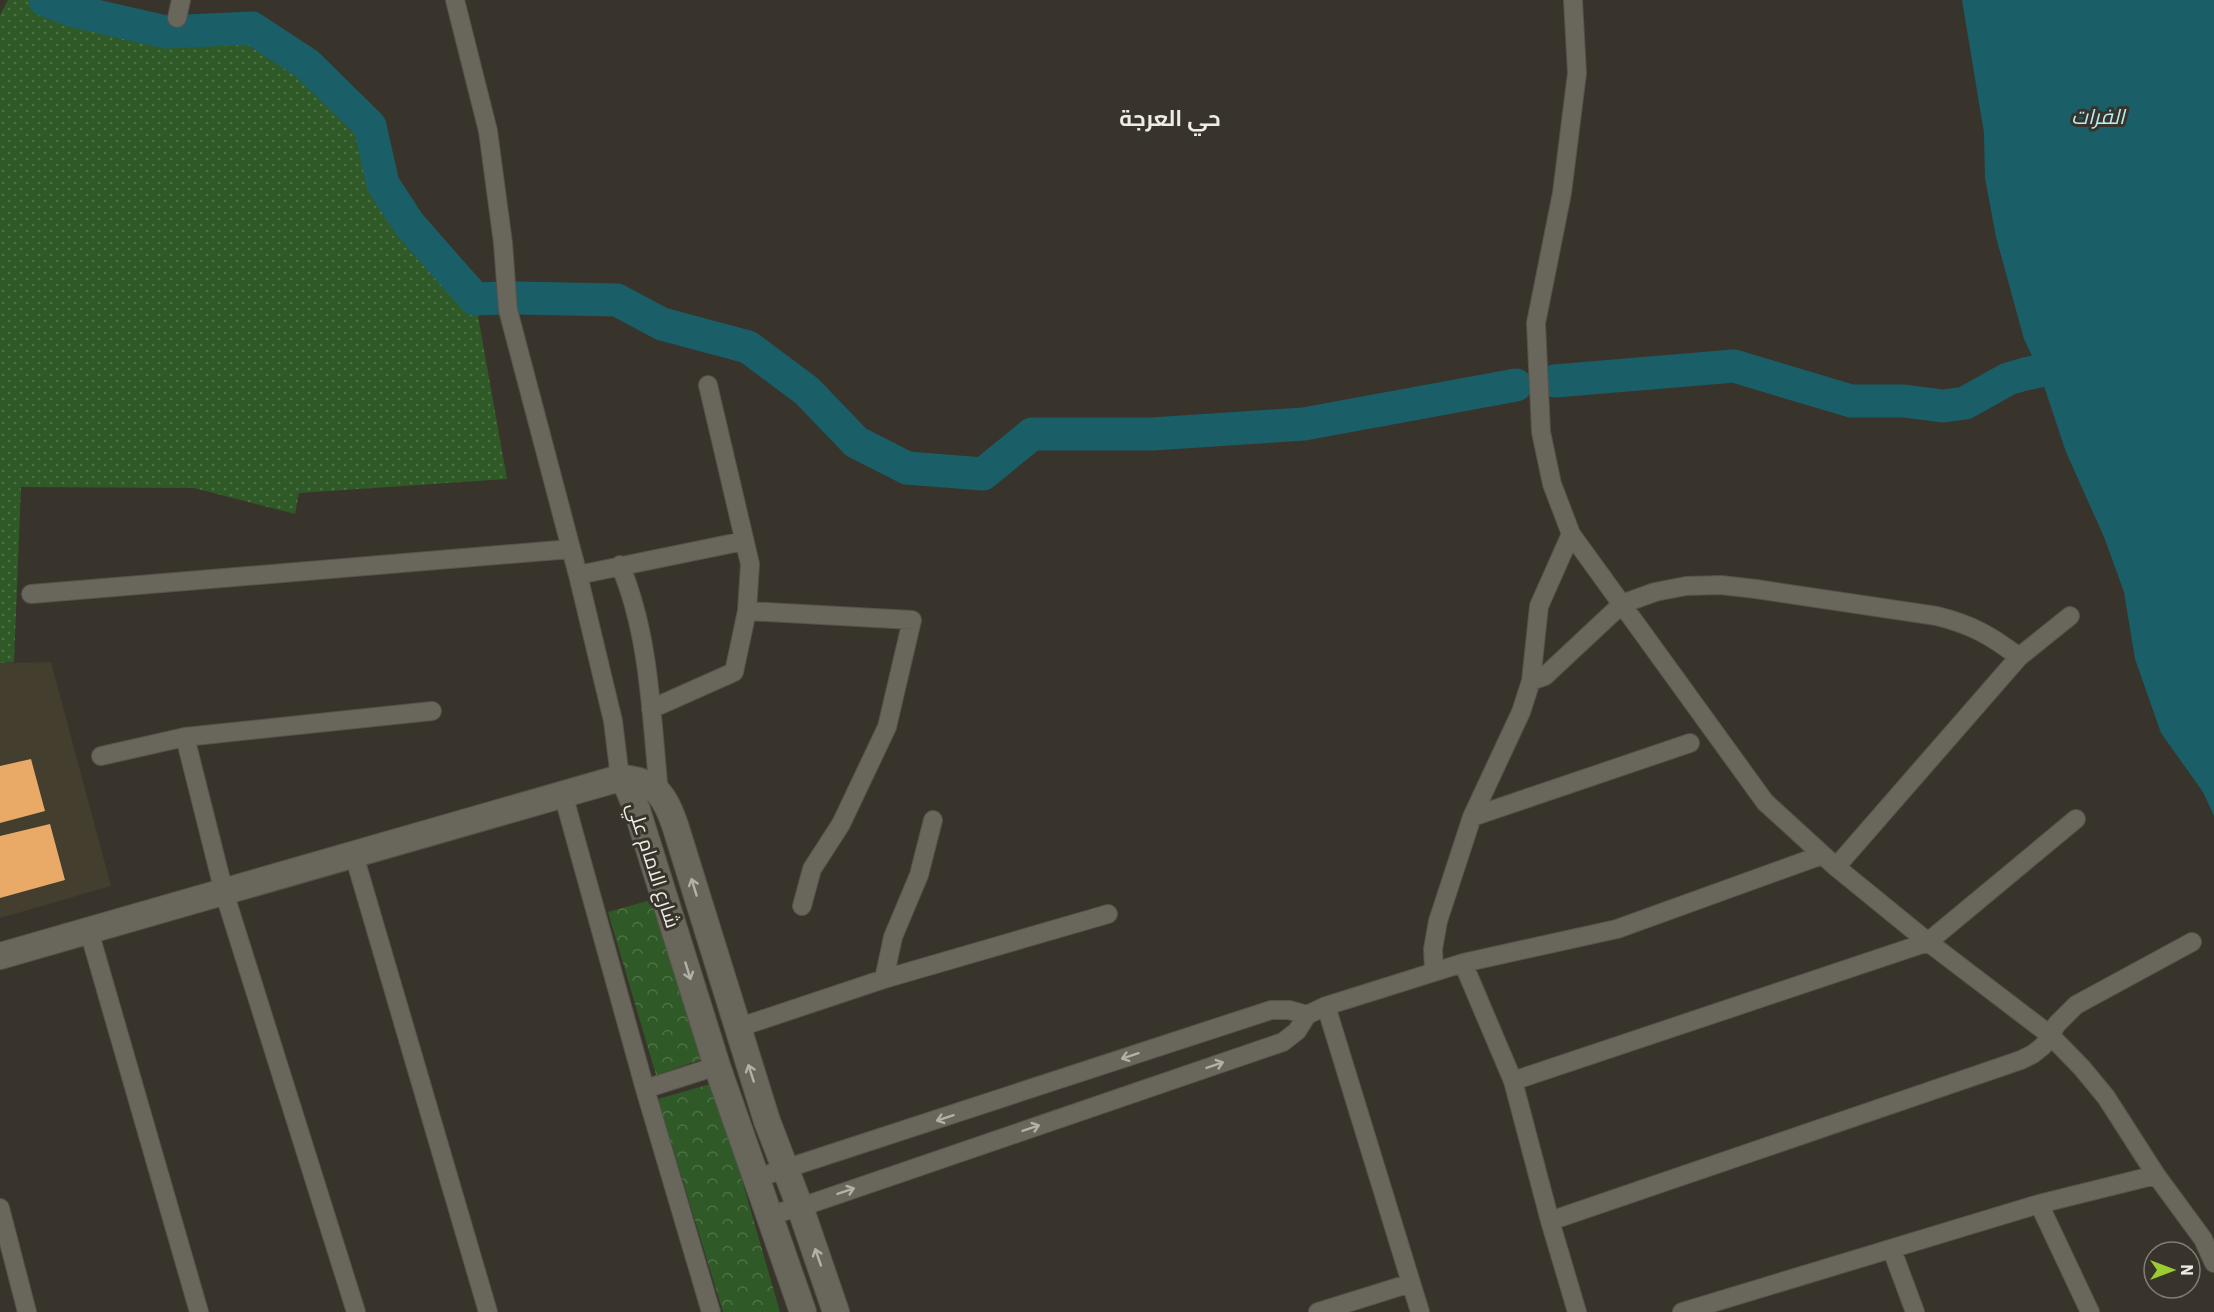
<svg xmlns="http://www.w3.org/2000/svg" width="2214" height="1312" viewBox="0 0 2214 1312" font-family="'IBM Plex Sans',Cairo,sans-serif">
  <defs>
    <pattern id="park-crowns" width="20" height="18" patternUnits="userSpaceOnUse" patternTransform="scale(1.5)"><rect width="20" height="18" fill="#2f5a27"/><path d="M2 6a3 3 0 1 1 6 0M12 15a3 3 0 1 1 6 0" fill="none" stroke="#4d7246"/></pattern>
    <pattern id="garden-dots" width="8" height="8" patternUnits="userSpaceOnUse" patternTransform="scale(1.5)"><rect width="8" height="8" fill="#2f5a27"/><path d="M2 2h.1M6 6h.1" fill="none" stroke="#4d7246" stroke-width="1.8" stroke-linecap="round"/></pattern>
  </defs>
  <rect width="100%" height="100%" fill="#38342b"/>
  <path fill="#433e2e" d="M51,662L111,886L0,918V663Z"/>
  <path fill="url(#park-crowns)" d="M658,898L703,1059L656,1075L608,912Z
    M714,1083L780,1312H723L658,1099Z"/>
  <path fill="url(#garden-dots)" d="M8,0H45L74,11L166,32L252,28L307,64L370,126L383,184L409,224L475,299L507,479L299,493L295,514L194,488L21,487L14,662L0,663V15Z"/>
  <path fill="#1a5f68" d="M1962,0H2214V816L2203,792L2161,733L2135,659L2124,592L2104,537L2066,452L2039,371L2024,339L1996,237L1985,178L1984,133Z"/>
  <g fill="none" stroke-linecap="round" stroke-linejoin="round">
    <path stroke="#1a5f68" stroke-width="33" d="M45,0L74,11L166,32L252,28L307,64L370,126L383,184L409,224L475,299L503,298
      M516,298L617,300L662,324L748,347L807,391L856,442L907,468L983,474L1032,434H1152L1304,424L1516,385
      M1555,381L1734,366L1851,401H1904L1943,406L1965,403L2008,379L2025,374L2084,362"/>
  </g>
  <path fill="#eaaa67" d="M31,759L45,811L0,823V766Z
    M50,824L65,880L0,898V836Z"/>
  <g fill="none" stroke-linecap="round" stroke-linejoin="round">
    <g stroke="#55524a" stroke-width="20">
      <path id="street" d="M455,0L488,131L503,243L508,310L578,575L613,721L620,778
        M1573,0L1577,73L1562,193L1536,323L1541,432L1552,484L1571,534L1765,802L1836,867L1928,942L2050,1035L2082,1068L2106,1097L2156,1175L2203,1239L2214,1263
        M177,18L181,0
        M620,565C650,636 651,715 659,792
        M578,575L744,541
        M31,594L571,549
        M747,611L912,620L887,727L841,824L812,869L802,906
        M1531,681L1545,676L1622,604L1655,592L1686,586L1721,585L1756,589L1937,616C1972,625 1990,635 2019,657
        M651,709L734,672L747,611L750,564L708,385
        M185,737L224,892L356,1312
        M101,756L185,737L432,711
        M563,794L645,1089L711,1312
        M1472,817L1690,743
        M354,855L488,1312
        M1836,867L2019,657L2070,616
        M89,931L199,1312
        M1463,963L1513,1081L1550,1221L1577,1312
        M1434,972L1433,949L1438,921L1472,817L1521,712L1531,681L1539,606L1571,534
        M884,979L893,937L919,875L933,820
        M1326,1006L1420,1312
        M737,1028L884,979L1108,914
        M1513,1081L1928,942L2076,819
        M645,1089L717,1066
        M757,1178L1271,1010H1289L1307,1015
        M2039,1204L2090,1312
        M0,1208L27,1312
        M770,1215L804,1206L1283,1042L1297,1031L1307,1015L1326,1006L1463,963L1617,929L1822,855
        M1550,1221L2021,1060L2033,1054L2043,1046L2057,1024L2076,1005L2192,942
        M1892,1250L1915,1312
        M1318,1312L1411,1283
        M1682,1312L2039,1204L2156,1175"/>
    </g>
    <g stroke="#55524a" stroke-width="28">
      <path id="secondary" d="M620,778L628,788L636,807L717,1066L803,1312
        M0,956L620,778C655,780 664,794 675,825L767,1121L800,1207L836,1312"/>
    </g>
    <use href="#street" stroke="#69665b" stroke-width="18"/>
    <use href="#secondary" stroke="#69665b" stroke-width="26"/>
  </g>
  <defs><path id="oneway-shaft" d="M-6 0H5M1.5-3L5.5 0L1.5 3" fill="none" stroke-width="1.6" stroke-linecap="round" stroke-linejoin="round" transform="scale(1.5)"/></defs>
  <g stroke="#b2b0a7">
    <use href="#oneway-shaft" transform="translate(694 887) rotate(-107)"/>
    <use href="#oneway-shaft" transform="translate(688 971) rotate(73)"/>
    <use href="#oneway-shaft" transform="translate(1130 1056) rotate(162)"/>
    <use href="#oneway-shaft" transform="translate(1215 1065) rotate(-19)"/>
    <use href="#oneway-shaft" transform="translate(751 1073) rotate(-108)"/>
    <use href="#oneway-shaft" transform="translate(945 1118) rotate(162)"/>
    <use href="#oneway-shaft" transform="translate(1031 1128) rotate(-19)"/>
    <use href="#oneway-shaft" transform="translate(846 1191) rotate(-19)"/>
    <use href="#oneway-shaft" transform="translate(818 1257) rotate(-109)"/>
  </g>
  <g text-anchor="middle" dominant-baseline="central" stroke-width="6" stroke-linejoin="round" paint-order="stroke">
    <g font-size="20" fill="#eeece6" stroke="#38342b">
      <text transform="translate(654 865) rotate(72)">شارع الامام علي</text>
    </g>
    <g font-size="21" font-style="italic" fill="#b6edf6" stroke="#38342b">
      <text x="2098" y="116">الفرات</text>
    </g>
    <g font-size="22" font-weight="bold" fill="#eeece6" stroke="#38342b">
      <text x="1170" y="117">حي العرجة</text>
    </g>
  </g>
  <g transform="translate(2172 1270) rotate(90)"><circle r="28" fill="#38342b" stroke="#817e76" stroke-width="1.5"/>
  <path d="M0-4.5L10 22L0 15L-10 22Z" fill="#9cca31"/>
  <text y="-9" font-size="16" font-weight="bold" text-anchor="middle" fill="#eeece6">N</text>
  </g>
</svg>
